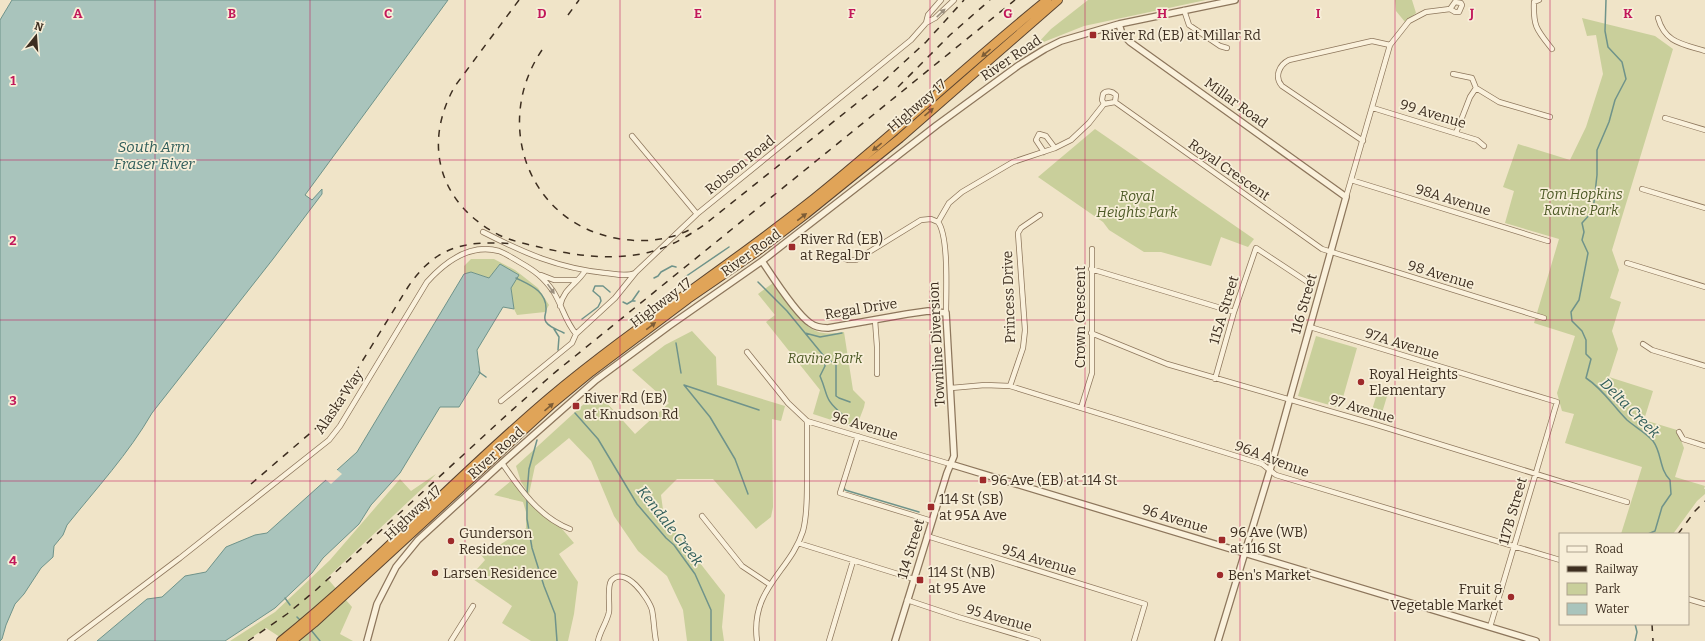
<svg xmlns="http://www.w3.org/2000/svg" width="1705" height="641" viewBox="0 0 1705 641" font-family="Bitter,serif">
  <rect width="100%" height="100%" fill="#f0e4c8"/>
  <path fill="#c9cf9b" d="M1088,0H1206L1084,26L1036,45L1051,29Z
    M1395,0H1412L1416,13L1405,22L1396,11Z
    M1582,18L1655,36L1673,49L1612,250L1619,270L1610,298L1621,302L1612,331L1618,349L1609,377L1653,391L1644,420L1677,430L1684,448L1675,477L1705,486L1704,489H1705V494L1697,501L1673,534H1621L1642,467L1565,443L1574,414L1562,411L1557,393L1575,336L1534,323L1559,239L1505,223L1514,191L1503,187L1518,144L1570,160L1586,127L1603,74L1596,35L1587,36Z
    M1095,129L1254,239L1248,247L1221,237L1211,266L1161,252H1144L1109,230L1103,222L1038,177Z
    M471,259H494L515,270L538,288L549,305L545,312L517,315L514,309L511,288L518,275L489,278L471,272L464,274V266Z
    M773,283C784,297 800,324 816,331C825,335 835,333 844,332L853,390L865,402L864,407L856,428L813,414L820,390L766,322L775,315L758,294Z
    M692,331L716,357L717,385L785,406L781,421L772,419L773,507L771,517L756,529L713,479H677L661,495L664,517L725,595L722,627L724,641H687L683,610L667,576L638,551L614,516L591,461L569,438L535,466L529,494L521,482L516,466L597,392L635,434L669,403L632,370L665,345Z
    M1316,336L1357,348L1340,408L1298,396Z
    M1378,390L1388,393L1382,413L1372,410Z
    M436,474L426,485L327,578L352,607L340,634L353,641H286L266,628L246,641H230L275,612L330,560L400,479L411,491Z
    M512,480L524,498L563,530L574,543L559,554L578,582L574,614L568,641H531L502,623L512,606L470,577L485,560L478,551L501,544L526,528V512L523,502L494,495Z"/>
  <path fill="#a9c4bc" stroke="#6f938a" d="M12,0H448L305,195L312,200L322,189V194L273,259L152,413C129,453 96,489 67,525L63,535L54,546L53,557L41,568L24,594L15,604L6,625L2,639L0,641V20Z
    M500,264L519,275L511,288L514,309L503,307L477,350L480,373L459,407H440L400,473L371,505L359,524L323,558L312,573L275,608L225,641H97L147,599L162,597L185,576L206,572L226,547L255,535L267,533L357,452L464,274L471,272L489,278Z"/>
  <path fill="#f0e4c8" d="M336,469L342,474L331,484L325,479Z"/>
  <g fill="none" stroke-linecap="round" stroke-linejoin="round">
    <path stroke="#6f938a" stroke-width="1.5" d="M1606,0L1605,31L1608,47L1622,62L1626,79L1615,100L1609,122L1597,150V175L1593,211L1582,223L1584,232L1582,240L1588,253L1579,300L1571,312L1572,321L1582,331L1586,340V354L1591,359L1586,378C1603,389 1613,406 1627,420C1635,427 1645,432 1653,441C1662,453 1659,469 1670,480L1671,494L1662,507L1655,531L1648,534
      M685,277L729,247
      M516,278C530,285 547,291 546,310C546,314 543,318 546,322C550,328 559,330 564,333
      M654,278L658,276L661,272L672,266L676,267
      M758,282L787,311L823,355L836,365V396L839,398L850,402
      M632,301L639,291
      M623,302L627,304L632,301H635
      M582,319L598,307L601,301L600,297L593,291L595,286H603L610,292
      M554,329L559,337L558,350
      M805,333L820,337L842,333
      M676,343L681,373
      M823,355L825,366L820,376C829,397 823,398 843,415
      M479,372L486,377
      M684,385L710,417L735,459L748,494
      M684,385L759,410
      M575,413L598,439L637,504L666,538L674,545L695,574L711,610V641
      M844,487L845,490L919,512
      M527,493L529,469L537,440
      M527,500V519L532,548L544,586L555,614L557,641
      M285,598L290,605
      M297,617L301,621
      M1635,624L1637,632L1635,641
      M311,630L320,641"/>
    <g stroke="#8d765c" stroke-width="6">
      <path id="minor" d="M1539,0L1534,2C1533,27 1537,30 1552,49
        M1184,10L1189,25L1220,46L1227,48
        M1658,18C1665,43 1683,44 1705,51
        M926,23L928,15L941,0
        M1453,74L1472,78L1476,88L1470,97L1456,133
        M1476,88L1499,102L1550,117
        M1104,104L1102,100L1103,94C1106,90 1112,91 1116,95L1115,102
        M1373,108L1477,140L1484,146
        M1665,118L1705,130
        M632,136L697,214
        M1363,141L1282,86C1274,77 1279,65 1289,60L1372,41L1390,45
        M1044,152L1036,140L1039,134L1046,136L1055,148
        M1351,180L1548,241
        M1642,189L1705,208
        M1346,197L1390,45L1409,21L1426,12L1450,9L1455,12H1459L1462,5L1461,3L1455,2L1450,9
        M938,222C949,236 946,293 946,313
        M483,232C524,253 558,268 605,273C615,274 626,277 635,273
        M835,255L848,260H856L921,220L931,219L938,222L949,203L962,192L1013,162L1055,148L1071,140L1089,123L1104,104L1115,102L1322,249L1544,318
        M1627,263L1705,287
        M1091,269L1234,312
        M541,275L554,280H577
        M560,306C564,288 576,285 585,271
        M875,320L877,347V374
        M1310,327L1557,402L1490,627
        M1091,333L1167,364L1374,424L1627,502
        M1643,344L1652,350L1705,366
        M747,352L788,403L807,421L950,464
        M1215,379L1234,312L1256,248L1309,283
        M1010,386L1023,348L1025,330L1018,233L1021,228L1040,215
        M951,388L985,385L1010,386L1262,464L1276,475L1560,560
        M501,401L572,343L576,334L615,298L636,272L697,214L911,40L926,23L935,18L954,0
        M1081,408L1092,373V249
        M1679,432L1683,439L1705,446
        M858,436L840,493L932,521
        M502,463C520,489 540,518 570,529
        M702,516L742,566L769,584
        M927,536L1145,604L1134,641
        M798,543L914,579
        M1688,599L1705,604
        M907,600L958,617L1038,641
        M70,641L180,558L329,440L340,426L427,282C445,262 470,243 499,251C507,254 514,259 521,263C535,271 543,277 553,291C562,305 565,321 576,334
        M451,641L473,606
        M598,641C600,631 607,622 609,612C610,605 607,587 611,581C625,564 649,599 652,610C654,620 654,631 656,641
        M757,641C750,588 790,572 803,531C807,516 807,500 807,485C807,464 807,442 807,421
        M829,641L853,561"/>
    </g>
    <g stroke="#8d765c" stroke-width="8">
      <path id="tertiary" d="M1119,24L1122,34L1130,42L1346,197L1270,470L1218,641
        M762,261C772,276 796,314 810,323C815,327 822,328 828,328L907,314L928,311L946,313L954,456L947,473L895,641
        M950,464L1536,641
        M367,641L377,604L396,567L418,540L502,463L596,380L669,326L762,261L937,125L1019,65L1045,49L1061,41L1119,24L1235,0"/>
    </g>
    <g stroke="#5b4430" stroke-width="10">
      <path id="motorway" d="M281,641C375,565 457,476 549,398C630,330 719,273 802,208C886,142 964,67 1047,0
        M292,641L314,623L551,405L591,372L688,299L755,253L806,214L900,138L1058,0"/>
    </g>
    <use href="#minor" stroke="#faf1dc" stroke-width="4.5"/>
    <use href="#tertiary" stroke="#faf1dc" stroke-width="5.5"/>
    <use href="#motorway" stroke="#e0a458" stroke-width="8"/>
    <path stroke="#3d2e20" stroke-width="1.5" stroke-dasharray="7 7" stroke-linecap="butt" d="M519,0L455,86C422,144 439,204 499,235C512,241 526,244 539,247C576,256 613,261 650,252C670,247 688,236 704,225L877,87L926,42L964,0
      M568,15L579,0
      M542,50C493,122 527,221 615,238C640,243 667,241 689,230
      M898,87L950,35L990,0
      M251,484L322,423L329,415L408,287C436,245 467,240 515,244
      M1678,534L1695,511L1705,501
      M1652,624L1653,641
      M248,641L287,614L316,590L511,411L553,374L1015,0"/>
  </g>
  <defs><path id="oneway-solid" d="M-6-.8H1V-3.2L6.5 0L1 3.2V.8H-6Z"/></defs>
  <g fill="#9c907e">
    <use href="#oneway-solid" transform="translate(941 13) rotate(-44)"/>
    <use href="#oneway-solid" transform="translate(551 289) rotate(55)"/>
  </g>
  <g fill="#7e5d36">
    <use href="#oneway-solid" transform="translate(986 53) rotate(139)"/>
    <use href="#oneway-solid" transform="translate(929 112) rotate(-41)"/>
    <use href="#oneway-solid" transform="translate(877 147) rotate(141)"/>
    <use href="#oneway-solid" transform="translate(802 217) rotate(-37)"/>
    <use href="#oneway-solid" transform="translate(651 326) rotate(-37)"/>
    <use href="#oneway-solid" transform="translate(549 407) rotate(-41)"/>
  </g>
  <path fill="none" stroke="#c2185b" stroke-width="1" stroke-opacity="0.55" d="M155,0V641M310,0V641M465,0V641M620,0V641M775,0V641M930,0V641M1085,0V641M1240,0V641M1395,0V641M1550,0V641M0,160H1705M0,320H1705M0,481H1705"/>
  <g fill="#9e2a2b" stroke="#f7eed8" stroke-width="1.5">
    <rect x="1089" y="31" width="8" height="8" rx="2"/>
    <rect x="788" y="243" width="8" height="8" rx="2"/>
    <circle cx="1361" cy="382" r="4"/>
    <rect x="572" y="402" width="8" height="8" rx="2"/>
    <rect x="979" y="476" width="8" height="8" rx="2"/>
    <rect x="927" y="503" width="8" height="8" rx="2"/>
    <rect x="1218" y="536" width="8" height="8" rx="2"/>
    <circle cx="451" cy="541" r="4"/>
    <circle cx="435" cy="573" r="4"/>
    <circle cx="1220" cy="575" r="4"/>
    <rect x="916" y="576" width="8" height="8" rx="2"/>
    <circle cx="1511" cy="597" r="4"/>
  </g>
  <g text-anchor="middle" dominant-baseline="central" stroke-width="3.5" stroke-linejoin="round" paint-order="stroke">
    <g font-size="14" fill="#3d2e20" stroke="#f7eed8" text-anchor="start">
      <text x="1101" y="35">River Rd (EB) at Millar Rd</text>
      <text x="800" y="239">River Rd (EB)<tspan x="800" dy="16">at Regal Dr</tspan></text>
      <text x="1369" y="374">Royal Heights<tspan x="1369" dy="16">Elementary</tspan></text>
      <text x="584" y="398">River Rd (EB)<tspan x="584" dy="16">at Knudson Rd</tspan></text>
      <text x="991" y="480">96 Ave (EB) at 114 St</text>
      <text x="939" y="499">114 St (SB)<tspan x="939" dy="16">at 95A Ave</tspan></text>
      <text x="1230" y="532">96 Ave (WB)<tspan x="1230" dy="16">at 116 St</tspan></text>
      <text x="459" y="533">Gunderson<tspan x="459" dy="16">Residence</tspan></text>
      <text x="928" y="572">114 St (NB)<tspan x="928" dy="16">at 95 Ave</tspan></text>
      <text x="443" y="573">Larsen Residence</text>
      <text x="1228" y="575">Ben's Market</text>
      <text x="1503" y="589" text-anchor="end">Fruit &amp;<tspan x="1503" dy="16">Vegetable Market</tspan></text>
    </g>
    <g font-size="14" fill="#3d2e20" stroke="#f7eed8">
      <text transform="translate(1011 58) rotate(-34)">River Road</text>
      <text transform="translate(1236 103) rotate(36)">Millar Road</text>
      <text transform="translate(917 106) rotate(-41)">Highway 17</text>
      <text transform="translate(1433 114) rotate(17)">99 Avenue</text>
      <text transform="translate(740 165) rotate(-39)">Robson Road</text>
      <text transform="translate(1229 170) rotate(35)">Royal Crescent</text>
      <text transform="translate(1453 200) rotate(17)">98A Avenue</text>
      <text transform="translate(751 253) rotate(-36)">River Road</text>
      <text transform="translate(1441 275) rotate(17)">98 Avenue</text>
      <text transform="translate(1009 297) rotate(-92)">Princess Drive</text>
      <text transform="translate(661 303) rotate(-37)">Highway 17</text>
      <text transform="translate(1304 304) rotate(-74)">116 Street</text>
      <text transform="translate(861 309) rotate(-9)">Regal Drive</text>
      <text transform="translate(1224 310) rotate(-73)">115A Street</text>
      <text transform="translate(1080 317) rotate(-90)">Crown Crescent</text>
      <text transform="translate(937 344) rotate(-93)">Townline Diversion</text>
      <text transform="translate(1402 344) rotate(17)">97A Avenue</text>
      <text transform="translate(339 402) rotate(-56)">Alaska Way</text>
      <text transform="translate(1362 409) rotate(17)">97 Avenue</text>
      <text transform="translate(865 426) rotate(17)">96 Avenue</text>
      <text transform="translate(496 453) rotate(-42)">River Road</text>
      <text transform="translate(1272 459) rotate(21)">96A Avenue</text>
      <text transform="translate(1513 511) rotate(-74)">117B Street</text>
      <text transform="translate(413 513) rotate(-43)">Highway 17</text>
      <text transform="translate(1175 519) rotate(17)">96 Avenue</text>
      <text transform="translate(911 549) rotate(-73)">114 Street</text>
      <text transform="translate(1039 560) rotate(17)">95A Avenue</text>
      <text transform="translate(999 618) rotate(16)">95 Avenue</text>
    </g>
    <g font-size="14" font-style="italic" fill="#4d5a26" stroke="#f7eed8">
      <text x="1581" y="194">Tom Hopkins<tspan x="1581" dy="16">Ravine Park</tspan></text>
      <text x="1137" y="196">Royal<tspan x="1137" dy="16">Heights Park</tspan></text>
      <text x="825" y="358">Ravine Park</text>
    </g>
    <g font-size="15" font-style="italic" fill="#2f5d5a" stroke="#f7eed8">
      <text x="154" y="147">South Arm<tspan x="154" dy="17">Fraser River</tspan></text>
      <text transform="translate(1630 408) rotate(45)">Delta Creek</text>
      <text transform="translate(670 526) rotate(52)">Kendale Creek</text>
    </g>
  </g>
  <g font-size="13" text-anchor="middle" font-weight="bold" fill="#c2185b" stroke="#f7eed8" stroke-width="3.5" stroke-linejoin="round" paint-order="stroke">
    <text x="78" y="18">A</text>
    <text x="232" y="18">B</text>
    <text x="388" y="18">C</text>
    <text x="542" y="18">D</text>
    <text x="698" y="18">E</text>
    <text x="852" y="18">F</text>
    <text x="1008" y="18">G</text>
    <text x="1162" y="18">H</text>
    <text x="1318" y="18">I</text>
    <text x="1472" y="18">J</text>
    <text x="1628" y="18">K</text>
    <text x="13" y="85">1</text>
    <text x="13" y="245">2</text>
    <text x="13" y="405">3</text>
    <text x="13" y="565">4</text>
  </g>
  <rect x="1559" y="533" width="130" height="92" fill="#f7eed8" stroke="#ada18e"/>
  <rect x="1567" y="546" width="20" height="6" fill="#faf1dc" stroke="#ada18e"/>
  <text x="1595" y="553" font-size="12" fill="#3d2e20">Road</text>
  <rect x="1567" y="566" width="20" height="6" fill="#3d2e20" stroke="#ada18e"/>
  <text x="1595" y="573" font-size="12" fill="#3d2e20">Railway</text>
  <rect x="1567" y="583" width="20" height="12" fill="#c9cf9b" stroke="#ada18e"/>
  <text x="1595" y="593" font-size="12" fill="#3d2e20">Park</text>
  <rect x="1567" y="603" width="20" height="12" fill="#a9c4bc" stroke="#ada18e"/>
  <text x="1595" y="613" font-size="12" fill="#3d2e20">Water</text>
  <g transform="translate(36 36) rotate(17)" stroke="#f7eed8" stroke-width="3" paint-order="stroke">
  <path d="M0-3L7 15L0 10L-7 15Z" fill="#3d2e20"/>
  <text y="-6" font-size="11" font-weight="bold" text-anchor="middle" fill="#3d2e20">N</text>
  </g>
</svg>
